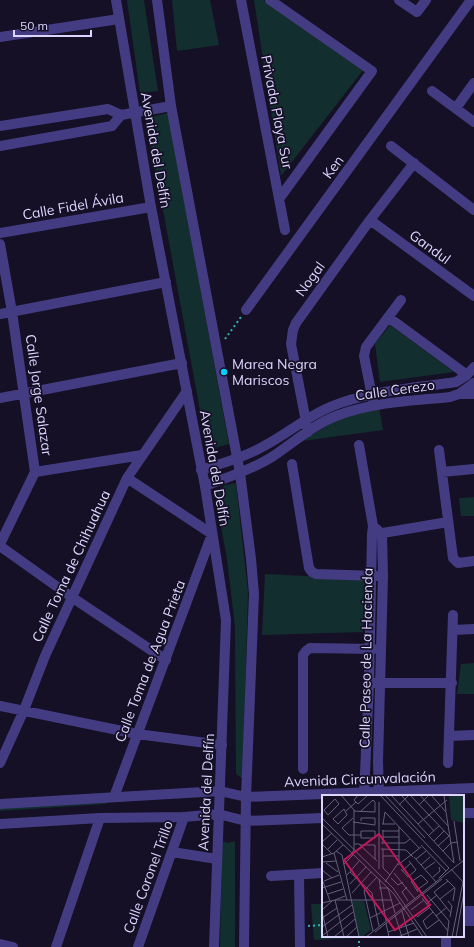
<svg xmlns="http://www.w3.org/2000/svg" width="474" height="947" viewBox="0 0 474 947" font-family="Mulish,sans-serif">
  <rect width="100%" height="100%" fill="#151025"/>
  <path fill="#132e2f" d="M127,0H144L158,91L140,93Z
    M172,0H210L219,45L177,51Z
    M254,0H263L364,69L281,176Z
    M168,113L229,444L218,447L207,448L146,118Z
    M390,325L454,372L380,382L375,344Z
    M379,407L383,430L302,441L350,412Z
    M236,483L248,592L243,779L236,774L235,627L227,559L215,495L225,485Z
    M474,497V516H461L459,498Z
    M265,574L365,579L363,632L262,635Z
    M474,663V694H457L461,664Z
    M108,801L105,804L0,811V804Z
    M222,841L228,843L235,841V947H220Z
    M311,904H323V936H399L314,940Z"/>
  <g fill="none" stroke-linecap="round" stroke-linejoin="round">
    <path stroke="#33b1b3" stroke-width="2" stroke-dasharray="2 3" stroke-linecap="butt" d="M225,339L241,317
      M308,926L323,925
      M359,936V947"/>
    <path stroke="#443c82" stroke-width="10" d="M241,0L285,230
      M270,0L372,71L279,199
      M399,0L417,12L426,0
      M0,37L119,19
      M432,91L474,122
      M456,108L474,83
      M0,126L108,109L121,115L171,106
      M0,146L112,126L121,115
      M391,146L474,210
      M370,220L474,296
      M0,233L151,207
      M0,244L12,312L35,472L0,544
      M246,310L471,0
      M0,314L166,282
      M388,317L467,375
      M459,394L474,383
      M0,398L182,363
      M373,401L364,356L366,347L401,300
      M308,432L291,344L293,330L296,323L370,220L414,163
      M359,445L373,526L372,534L369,683L364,796
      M439,450L453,558L458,563L474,561
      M292,464L309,568L312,572L316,574L377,576
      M201,470C223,463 245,457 264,446C287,434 306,417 330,407C368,391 415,388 456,382L467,375L474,367
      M35,472L142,455
      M442,472L474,469
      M205,486C228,477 251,470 272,457C293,443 313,425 336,416C372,402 412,401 450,397L459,394H474
      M373,526L382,534L383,576L378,761L379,796
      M377,534L448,522
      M0,546L73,598L166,660
      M453,630L474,629
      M375,683H452
      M0,706L137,734L222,745
      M450,736L474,735
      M0,763L24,710L45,656L127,478L187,391
      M448,763L453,615
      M303,769V655L306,651L310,648L374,649
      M114,797L212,534L127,478
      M172,852L217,859
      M299,875L300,947
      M271,876L323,873
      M463,911H474
      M463,921H474
      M446,936V947
      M0,944L13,947
      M56,947L100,818
      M138,947L184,817"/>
    <path stroke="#443c82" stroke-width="10" d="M116,0L151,207L205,486L226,620L214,947
      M157,0L171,106L240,473L251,559L254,594L246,797L244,947
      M0,804L220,791L246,797L474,788
      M463,813H474
      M0,824L100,818L184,817L218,814L246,821L323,818"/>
  </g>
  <circle fill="#08ccf7" stroke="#151025" stroke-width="1.5" cx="224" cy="372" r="4"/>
  <g text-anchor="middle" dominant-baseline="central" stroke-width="3.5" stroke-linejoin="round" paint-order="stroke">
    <g font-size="14" fill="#ddd5fe" stroke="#151025">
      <text transform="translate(277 112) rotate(79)">Privada Playa Sur</text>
      <text transform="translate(156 150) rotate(80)">Avenida del Delfín</text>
      <text transform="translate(333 167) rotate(-54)">Ken</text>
      <text transform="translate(73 206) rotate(-10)">Calle Fidel Ávila</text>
      <text transform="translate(430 247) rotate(36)">Gandul</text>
      <text transform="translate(310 279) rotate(-54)">Nogal</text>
      <text transform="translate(395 390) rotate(-8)">Calle Cerezo</text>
      <text transform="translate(39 395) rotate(82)">Calle Jorge Salazar</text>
      <text transform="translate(215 468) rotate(80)">Avenida del Delfín</text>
      <text transform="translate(71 566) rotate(-65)">Calle Toma de Chihuahua</text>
      <text transform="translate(366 658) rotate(-89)">Calle Paseo de La Hacienda</text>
      <text transform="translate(150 661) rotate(-69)">Calle Toma de Agua Prieta</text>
      <text transform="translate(360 779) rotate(-2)">Avenida Circunvalación</text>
      <text transform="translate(206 792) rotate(-87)">Avenida del Delfín</text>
      <text transform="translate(148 877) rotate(-70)">Calle Coronel Trillo</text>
    </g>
    <g font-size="14" fill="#ddd5fe" stroke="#151025" text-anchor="start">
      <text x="232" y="364">Marea Negra<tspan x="232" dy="16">Mariscos</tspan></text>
    </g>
  </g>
  <g transform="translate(322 795)">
    <rect width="142" height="142" fill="#151025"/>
    <path d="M127,0H142V28L129,25ZM30,106H42L49,135L40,142H37Z" fill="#132e2f"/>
    <path fill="none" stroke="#655f7c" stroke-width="1" d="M19,0L32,15V55L30,58M36,0L32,5L36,9L46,0M58,0L127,73L117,83M63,0L103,43M69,0L132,68M79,0L112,36M88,0L127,41M98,0L126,31M109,0L124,17L132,68M122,0L124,16M13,4L17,9L6,20L2,15ZM57,7V74M77,10L87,0M97,10L107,0M22,14L25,20L16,29L11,24ZM24,16L34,7M32,16L52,17H53V7L51,5L38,17M0,23L71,93L105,142M31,23L20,33L27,40H39M132,26L138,66M31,27L53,30V23H39V26M0,29L72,99L101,142M60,29H73M61,29L63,17L97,53M96,29L125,5M61,35V48M39,36H53V43H39ZM60,36H77M106,41L117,31M61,42H77M112,46L122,36M0,47L10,38M59,48H83L88,44M0,49L10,59M32,49H37L55,66M38,50H53V64M99,50L124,76M116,51L127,41M6,54L15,45M59,54L84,55L91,62M61,54V73L68,80M14,56L20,60L37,142M121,56L129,48L136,47M12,58L25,105M61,61H77M0,62L12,58L21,50M92,62L114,87M94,64L104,56M0,67L14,66M4,68L16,77M22,69L31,60M76,70L99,52M99,70L108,62M79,74L86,82L94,75L87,66M103,74L113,67M129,74L141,87L130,142M0,75L10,83M80,76L89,68M28,77L50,98L57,131M72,78L93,104M25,80L38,65M111,82L118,76L117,72M69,83L76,90L81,87M0,84L8,106M57,84L64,126M124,84L133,93L131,106M2,86L17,80M89,86L96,97M126,86L112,97L129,118M63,87L77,67V32M89,87L99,80L106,87M28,89L44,72M85,92L80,97L86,106M0,93L19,87M57,93H66L73,118M95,95L106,87M30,98L49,77M6,99L21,94M105,100L127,126L125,142M100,103L126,136M118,104L132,93M126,106L130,111L128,122M0,108L13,105H70M104,109L115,100M0,115L10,106M89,115L102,105M80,116L87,142M0,117L6,142M111,117L101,126L105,134L117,125M73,120L80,142M114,121L124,113M95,122L107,113M0,123L15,113M48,123L78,108M64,128L67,142M0,132L30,110M51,136L42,96L55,82M53,137L120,84M66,137L92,128M0,141L31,117M12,142L33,124M22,142L13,105L23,101M24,142L35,132M44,142L142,65M76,142L95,134M134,142L142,97"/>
    <path fill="#c2185b" fill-opacity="0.15" stroke="#c2185b" stroke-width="2" d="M57,39L108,110L73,135L22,65Z"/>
    <rect width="142" height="142" fill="none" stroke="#ddd5fe" stroke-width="2"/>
  </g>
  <path d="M14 30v6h77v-6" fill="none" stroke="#ddd5fe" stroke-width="2"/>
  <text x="20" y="30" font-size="12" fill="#ddd5fe" stroke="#151025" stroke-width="3" paint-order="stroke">50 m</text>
</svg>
